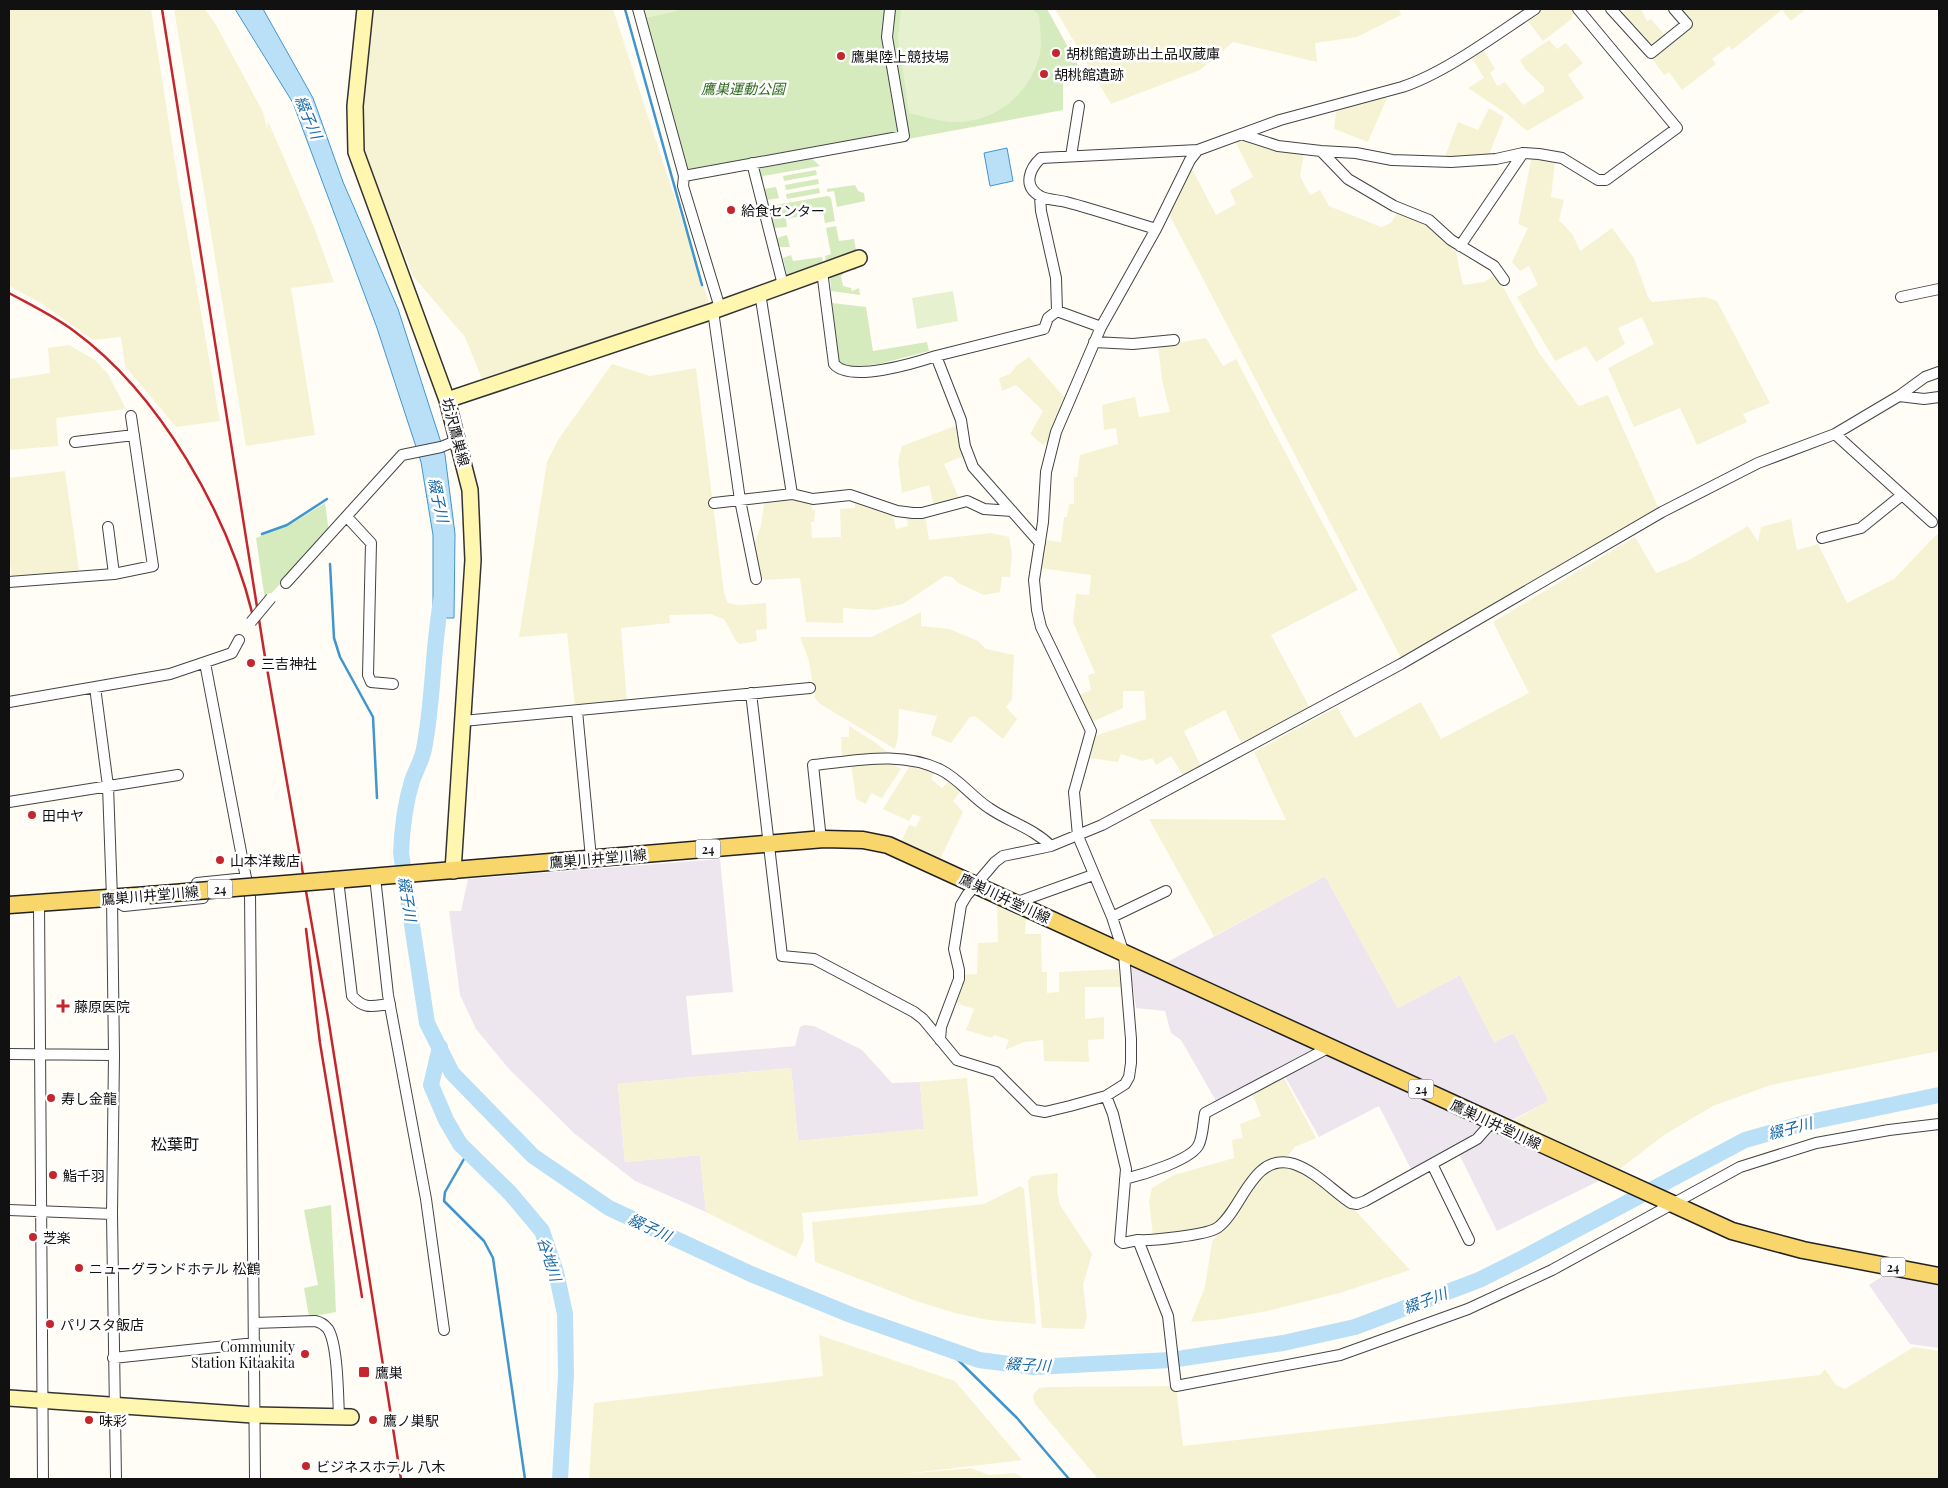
<svg xmlns="http://www.w3.org/2000/svg" width="1948" height="1488" viewBox="0 0 1948 1488" font-family="'Playfair Display','Noto Sans JP',serif">
  <rect width="100%" height="100%" fill="#fffdf5"/>
  <path fill="#eee6ef" d="M720,859L733,992L686,996L692,1055L795,1046L800,1027L804,1025L814,1026L862,1050L892,1083L920,1082L924,1129L798,1141L791,1068L618,1084L625,1162L700,1155L706,1212L635,1181L575,1134L509,1069L476,1029L460,995L449,911H461L468,879Z
    M1325,876L1398,1008L1460,975L1494,1042L1514,1033L1549,1101L1510,1121L1615,1173L1497,1231L1457,1150L1413,1173L1379,1106L1319,1137L1283,1073L1219,1106L1181,1040L1171,1033L1165,1011L1136,1008L1130,966L1137,962L1160,966Z
    M1889,1272L1939,1283V1348L1910,1344L1869,1285Z"/>
  <path fill="#f6f3d4" d="M9,9H151L179,187L220,421L176,427L125,366L121,337L93,340L42,304L9,286Z
    M174,9H205L216,25L263,112L267,129L268,121L314,227L334,282L291,288L315,435L246,446Z
    M371,9H613L709,303L482,379L465,337L413,276L363,150L362,95Z
    M1055,9H1399L1401,15L1357,37L1315,43L1317,62L1233,42L1200,70L1111,104Z
    M1543,9H1575L1577,11L1571,16L1573,18L1543,41L1527,20Z
    M1627,9H1641L1647,21L1651,19L1666,36L1650,49L1622,14Z
    M1676,9H1806L1791,21L1782,10L1732,50L1729,46L1712,59L1716,64L1682,90L1669,72L1664,75L1650,56L1689,25Z
    M1549,40L1557,49L1566,43L1583,63L1568,75L1584,98L1527,131L1507,114L1468,88L1484,78L1470,54L1482,47L1495,69L1490,73L1497,86L1505,82L1523,105L1544,92V87L1525,69L1520,60Z
    M1384,97L1387,98L1368,142L1334,129L1336,110Z
    M1489,108L1504,117L1488,157L1444,159L1458,122L1478,130Z
    M1241,137L1304,152L1300,176L1310,195L1320,190L1329,206L1381,227L1391,223L1399,210L1424,219L1455,248L1463,285L1484,282L1496,274L1539,353L1579,406L1608,395L1659,509L1401,658L1168,212L1190,165L1216,215L1236,204L1230,190L1253,177L1235,141Z
    M1532,156L1555,163L1551,197L1564,200L1559,220L1573,235L1580,251L1612,228L1634,258L1648,297L1652,302L1705,297L1717,301L1770,403L1743,414L1747,422L1697,445L1680,408L1634,427L1608,368L1654,344L1642,317L1618,328L1625,344L1596,362L1586,346L1555,361L1517,297L1538,285L1529,266L1520,271L1512,262L1528,228L1518,224Z
    M1206,338L1223,366L1236,359L1358,590L1271,635L1310,708L1241,743L1225,710L1184,731L1201,766L1183,775L1171,756L1156,765L1152,758L1143,761L1121,754L1118,762L1090,758L1095,736L1146,719L1144,691H1123V708L1092,722L1079,695L1091,690L1088,675L1095,673L1073,622L1076,594L1089,595L1091,575L1040,568L1046,540L1061,542L1064,517H1067L1069,504H1074V477H1077L1080,455L1118,444L1116,428L1104,430L1102,405L1135,397L1139,417L1170,412L1162,380L1158,346Z
    M69,345L95,360L108,374L126,409L56,418L58,446L9,450V379L50,373L48,348Z
    M1029,357L1065,398L1048,441L1043,445L1030,434L1043,411L1016,385L1002,391L999,378L1010,374L1017,365Z
    M612,364L650,376L696,368L724,593L728,603L738,605L766,603L767,629L756,630L757,641L740,644L736,641L724,619L710,614L669,615L670,623L621,628L627,702L575,706L567,633L519,637L547,462L558,440Z
    M955,426L959,429L964,456L944,464L960,500L934,507L929,485L902,493L898,461L902,446Z
    M65,471L79,570L12,579L9,555V478Z
    M791,497L812,502V510H815L814,522H811L812,538L841,537L840,509L855,508V499L892,511L896,529L908,526L906,513L925,515L929,540L991,533L1009,537L1012,554L1010,577H1002L1000,592L984,595L958,583L952,577L945,576L903,604L875,610L843,608V623L806,622L800,578L765,580L757,576L753,548L761,525L765,499Z
    M1791,519L1797,550L1818,544L1847,603L1894,579L1936,535H1939V1051L1771,1085L1713,1106L1664,1135L1615,1173L1510,1122L1549,1101L1514,1033L1494,1042L1460,975L1398,1008L1325,876L1214,936L1149,819L1286,820L1254,752L1337,707L1355,738L1421,702L1441,739L1529,693L1493,622L1635,537L1656,573L1687,561L1748,526L1758,542L1761,527Z
    M921,612V626L949,629L978,641L986,649L1014,655L1012,699L1006,707L1017,719L1003,739L975,716L970,717L951,743L931,735L937,716L899,709L898,736L895,749L820,704L815,698L809,661L800,637H872Z
    M849,726L873,741L889,753L888,755L842,758L841,737H849Z
    M898,759L896,766L901,769L882,798L871,793L866,804L856,799L851,763Z
    M911,764L935,771L931,779L942,788L949,781L962,789L953,801L963,812L940,859L901,842L909,825L916,827L921,817L913,814L909,821L883,809Z
    M997,902L1026,915L1025,934H1041L1042,972H1047V993L1059,992V972L1118,969L1122,987H1085V1019L1104,1017V1039L1088,1040L1089,1062L1044,1061L1043,1040L1024,1042L1005,1050L1009,1040L994,1035L992,1038L966,1030L974,1009L953,1002L963,975L977,974L978,943L998,942Z
    M791,1068L798,1141L924,1129L920,1082L967,1078L978,1196L802,1213L804,1240L796,1257L706,1212L700,1155L625,1162L618,1084Z
    M1283,1076L1316,1138L1295,1147L1285,1159L1255,1170L1219,1221L1210,1226L1153,1236L1149,1201L1152,1188L1174,1175L1234,1158L1232,1140L1243,1138L1240,1124L1261,1116L1252,1093Z
    M1286,1166L1302,1171L1353,1208L1410,1270L1340,1293L1267,1311L1222,1319L1191,1322L1205,1287L1212,1242L1262,1173Z
    M1058,1173L1057,1191L1060,1205L1092,1254L1083,1285L1087,1317L1084,1329L1042,1328L1028,1181L1032,1176Z
    M1020,1186L1024,1189L1036,1324L988,1320L955,1313L919,1302L815,1262L812,1222L984,1204Z
    M819,1335L955,1381L1022,1460L905,1474L971,1468L989,1475L1015,1473L1025,1479H589L594,1403L823,1376Z
    M1914,1347L1939,1351V1479H1098L1035,1404L1033,1395L1039,1388L1050,1387L1176,1386L1183,1446L1820,1375L1825,1369L1836,1385L1845,1389Z"/>
  <path fill="#d5ebbd" d="M637,9H1047L1086,80L1063,83V110L688,180Z
    M811,158L820,166L763,176V183H761L757,169Z
    M816,170L817,175L784,181L783,176Z
    M818,179L819,184L786,190L785,185Z
    M855,185L858,191L864,193L865,201L837,207L834,191L827,192V189Z
    M776,187L779,198L767,200L763,189Z
    M819,188L820,193L787,199L786,194Z
    M828,196L831,198L835,221L825,223L823,212L786,219L787,227L774,228L769,206Z
    M836,226L839,241L854,239L856,250L826,262L825,256L831,254L826,228Z
    M787,235L790,247H779L777,238Z
    M791,255L793,261L822,257L823,263L787,275L783,258Z
    M856,265V270L848,269L841,276L843,286L851,288L852,291L859,288L860,295L831,291L830,274Z
    M832,303L866,307L873,351L927,342L929,351L879,364L845,367L839,362Z
    M325,503L329,532L265,600L256,538L289,525Z
    M331,1205L336,1312L309,1317L304,1288L318,1285L304,1210Z"/>
  <path fill="#e6f2cf" d="M643,9H685L646,18Z
    M901,9H1032L1039,15C1040,29 1043,47 1038,61C1025,99 991,124 951,122C937,121 923,116 909,113L898,38Z
    M953,291L958,321L917,329L912,298Z"/>
  <path fill="#b9e0f7" stroke="#3f96cf" d="M235,9H263L313,98L343,182L398,309L445,455L455,534L454,618H433V535L421,462L377,328L293,103Z
    M1007,148L1013,181L990,186L984,153Z"/>
  <g fill="none" stroke-linecap="round" stroke-linejoin="round">
    <path stroke="#3f96cf" stroke-width="2.5" d="M625,9L702,285
      M262,534L287,525L327,499
      M330,564L334,638L340,657L373,717L377,798
      M468,1152L445,1192L444,1201L484,1241L493,1258L525,1479
      M950,1352L1017,1418L1069,1479"/>
    <path stroke="#b9e0f7" stroke-width="16" d="M442,596C432,647 434,698 424,749C422,760 416,770 412,781C405,804 402,829 401,853L427,1023L452,1073L533,1156L609,1208L751,1274L851,1315L979,1360L1033,1367L1171,1360L1283,1343L1355,1327L1479,1280L1519,1260L1745,1140L1805,1123L1939,1095
      M440,1047L431,1085L446,1120L460,1144L510,1193L542,1231L556,1272L565,1314L566,1374L560,1479"/>
    <g stroke="#444" stroke-width="12">
      <path id="street" d="M638,9L684,176L683,186L720,308
        M1611,9L1651,53L1687,24L1674,9
        M1241,134L1278,146L1321,151L1356,153L1392,160L1451,162L1496,159L1523,153L1539,154L1562,158L1598,180H1606L1677,128L1578,9
        M1321,151L1348,179L1394,206L1429,220L1451,240L1494,266L1504,280
        M1071,156L1079,106
        M752,163L783,285
        M684,176L904,136L887,37L890,9
        M1040,197L1041,211L1056,278L1057,311L1101,327
        M1156,229C1126,220 1096,210 1066,202C1059,200 1046,200 1040,196C1022,186 1030,168 1041,158L1198,150L1280,120L1402,87C1445,73 1497,34 1535,9
        M1460,246L1523,153
        M822,271L834,364C850,383 915,363 936,356L961,420L965,446L973,467L1040,543
        M1901,297L1939,289
        M713,311L740,500L756,579
        M1094,342L1133,344L1174,340
        M936,356L1044,329L1048,318L1057,311
        M1899,396L1924,399L1939,397
        M1835,434L1932,522
        M75,442L134,435
        M792,494L813,499L850,495L897,511L913,513H922L967,501L984,509L1012,511
        M714,503L792,494L760,293
        M347,517L371,543L368,675L371,682L393,684
        M108,527L114,574
        M1822,538L1861,528L1902,495
        M9,582L114,574L153,566L131,416
        M286,583L402,455L441,447L458,440
        M205,663L246,878L250,893L255,1479
        M95,687L108,786L112,898L114,1055L112,1214L116,1479
        M751,693L782,956L814,959L914,1012L923,1019L957,1060L996,1072L1034,1110L1045,1112L1070,1106L1106,1096L1125,1084L1129,1077L1131,1063V1039L1124,954L1112,917L1078,836L1074,792L1091,731L1041,627L1037,610L1034,580L1043,522L1046,472L1056,432L1101,327L1156,229L1190,160L1198,150
        M9,702L170,674L232,653L239,640
        M577,711L591,858
        M463,721L810,688
        M9,802L178,775
        M821,840L813,765C855,761 901,750 941,770C959,779 972,797 989,808C1009,822 1033,828 1051,846
        M375,877L388,995L426,1199L444,1330
        M197,883L246,878
        M339,888L352,996C365,1010 372,1006 390,1004
        M113,899L124,906L203,898
        M39,902L43,1479
        M1015,903L1093,875
        M1112,917L1166,891
        M940,1040L941,1027L959,979V970L954,949L961,905L967,895L995,862L1003,856L1051,846L1102,825L1401,664L1662,512L1758,463L1835,434L1899,396L1925,377L1939,372
        M9,1054L114,1055
        M1106,1096L1113,1114L1126,1169L1120,1241L1123,1243L1138,1240L1168,1316L1176,1386L1340,1355L1468,1309L1552,1270L1740,1167L1816,1143L1889,1130L1939,1124
        M1432,1164L1469,1240
        M1125,1179C1141,1175 1193,1160 1199,1144C1203,1135 1203,1123 1205,1113L1330,1047
        M9,1210L112,1214
        M1138,1240C1151,1241 1206,1235 1217,1228C1242,1211 1252,1151 1294,1164C1315,1171 1333,1191 1351,1203L1357,1204L1365,1201L1477,1139L1492,1122
        M254,1323L315,1321C320,1322 324,1324 328,1329C338,1345 338,1396 339,1417
        M113,1358L255,1343"/>
    </g>
    <g stroke="#333" stroke-width="18">
      <path id="secondary" d="M365,9L355,106L356,152L447,400L470,490L473,560L453,871
        M447,400L713,311L859,258
        M9,1398L253,1415L351,1417"/>
    </g>
    <g stroke="#222" stroke-width="19">
      <path id="primary" d="M334,880L824,839L863,840L888,845L1732,1231L1803,1250L1939,1276
        M9,905L149,895"/>
    </g>
    <use href="#street" stroke="#fff" stroke-width="10"/>
    <use href="#secondary" stroke="#fff6b0" stroke-width="15"/>
    <use href="#primary" stroke="#f9d66b" stroke-width="16"/>
    <path stroke="#c4262e" stroke-width="2.5" d="M162,9L264,651L328,1017L401,1479
      M9,293C31,305 54,316 74,331C160,394 228,514 253,616
      M306,929L320,1043L362,1297"/>
    <g stroke="#444" stroke-width="12" stroke-linecap="butt">
      <path id="street-bridge" d="M251,622L271,598"/>
    </g>
    <g stroke="#222" stroke-width="19" stroke-linecap="butt">
      <path id="primary-bridge" d="M149,895L334,880"/>
    </g>
    <use href="#street-bridge" stroke="#fff" stroke-width="10"/>
    <use href="#primary-bridge" stroke="#f9d66b" stroke-width="16"/>
  </g>
  <g fill="#c4262e" stroke="#fff" stroke-width="2">
    <circle cx="1056" cy="53" r="5"/>
    <circle cx="841" cy="56" r="5"/>
    <circle cx="1044" cy="74" r="5"/>
    <circle cx="731" cy="210" r="5"/>
    <circle cx="251" cy="663" r="5"/>
    <circle cx="32" cy="815" r="5"/>
    <circle cx="220" cy="860" r="5"/>
    <path d="M60.5 998.5h5v5h5v5h-5v5h-5v-5h-5v-5h5z"/>
    <circle cx="51" cy="1098" r="5"/>
    <circle cx="53" cy="1175" r="5"/>
    <circle cx="33" cy="1237" r="5"/>
    <circle cx="79" cy="1268" r="5"/>
    <circle cx="50" cy="1324" r="5"/>
    <circle cx="305" cy="1354" r="5"/>
    <rect x="358" y="1366" width="12" height="12" rx="2.5"/>
    <circle cx="89" cy="1420" r="5"/>
    <circle cx="373" cy="1420" r="5"/>
    <circle cx="306" cy="1466" r="5"/>
  </g>
  <g text-anchor="middle" dominant-baseline="central" stroke-width="5" stroke-linejoin="round" paint-order="stroke">
    <g fill="#fff" stroke="#585858" stroke-width="1">
      <rect x="695.5" y="839.5" width="25" height="19" rx="4"/>
      <rect x="207.5" y="879.5" width="25" height="19" rx="4"/>
      <rect x="1408.5" y="1079.5" width="25" height="19" rx="4"/>
      <rect x="1880.5" y="1257.5" width="25" height="19" rx="4"/>
    </g>
    <g font-size="12" font-weight="bold" fill="#111">
      <text x="708" y="849">24</text>
      <text x="220" y="889">24</text>
      <text x="1421" y="1089">24</text>
      <text x="1893" y="1267">24</text>
    </g>
    <g font-size="14" fill="#111" stroke="#fff" text-anchor="start">
      <text x="1066" y="53">胡桃館遺跡出土品収蔵庫</text>
      <text x="851" y="56">鷹巣陸上競技場</text>
      <text x="1054" y="74">胡桃館遺跡</text>
      <text x="741" y="210">給食センター</text>
      <text x="261" y="663">三吉神社</text>
      <text x="42" y="815">田中ヤ</text>
      <text x="230" y="860">山本洋裁店</text>
      <text x="74" y="1006">藤原医院</text>
      <text x="61" y="1098">寿し金龍</text>
      <text x="63" y="1175">鮨千羽</text>
      <text x="43" y="1237">芝楽</text>
      <text x="89" y="1268">ニューグランドホテル 松鶴</text>
      <text x="60" y="1324">パリスタ飯店</text>
      <text x="295" y="1346" text-anchor="end">Community<tspan x="295" dy="16">Station Kitaakita</tspan></text>
      <text x="375" y="1372">鷹巣</text>
      <text x="99" y="1420">味彩</text>
      <text x="383" y="1420">鷹ノ巣駅</text>
      <text x="316" y="1466">ビジネスホテル 八木</text>
    </g>
    <g font-size="14" font-style="italic" fill="#2f6b1f" stroke="#fff">
      <text x="743" y="88">鷹巣運動公園</text>
    </g>
    <g font-size="14" fill="#111" stroke="#fff">
      <text transform="translate(456 432) rotate(75)">坊沢鷹巣線</text>
      <text transform="translate(598 858) rotate(-5)">鷹巣川井堂川線</text>
      <text transform="translate(150 895) rotate(-5)">鷹巣川井堂川線</text>
      <text transform="translate(1005 898) rotate(25)">鷹巣川井堂川線</text>
      <text transform="translate(1496 1124) rotate(25)">鷹巣川井堂川線</text>
    </g>
    <g font-size="15" font-style="italic" fill="#1768a6" stroke="#fff">
      <text transform="translate(309 117) rotate(67)">綴子川</text>
      <text transform="translate(439 500) rotate(78)">綴子川</text>
      <text transform="translate(408 899) rotate(81)">綴子川</text>
      <text transform="translate(1790 1128) rotate(-15)">綴子川</text>
      <text transform="translate(650 1227) rotate(25)">綴子川</text>
      <text transform="translate(550 1259) rotate(72)">谷地川</text>
      <text transform="translate(1425 1300) rotate(-21)">綴子川</text>
      <text transform="translate(1028 1364) rotate(3)">綴子川</text>
    </g>
    <g font-size="16" fill="#111" stroke="#fff">
      <text x="175" y="1143">松葉町</text>
    </g>
  </g>
  <rect width="1948" height="1488" fill="none" stroke="#111111" stroke-width="20"/>
</svg>
